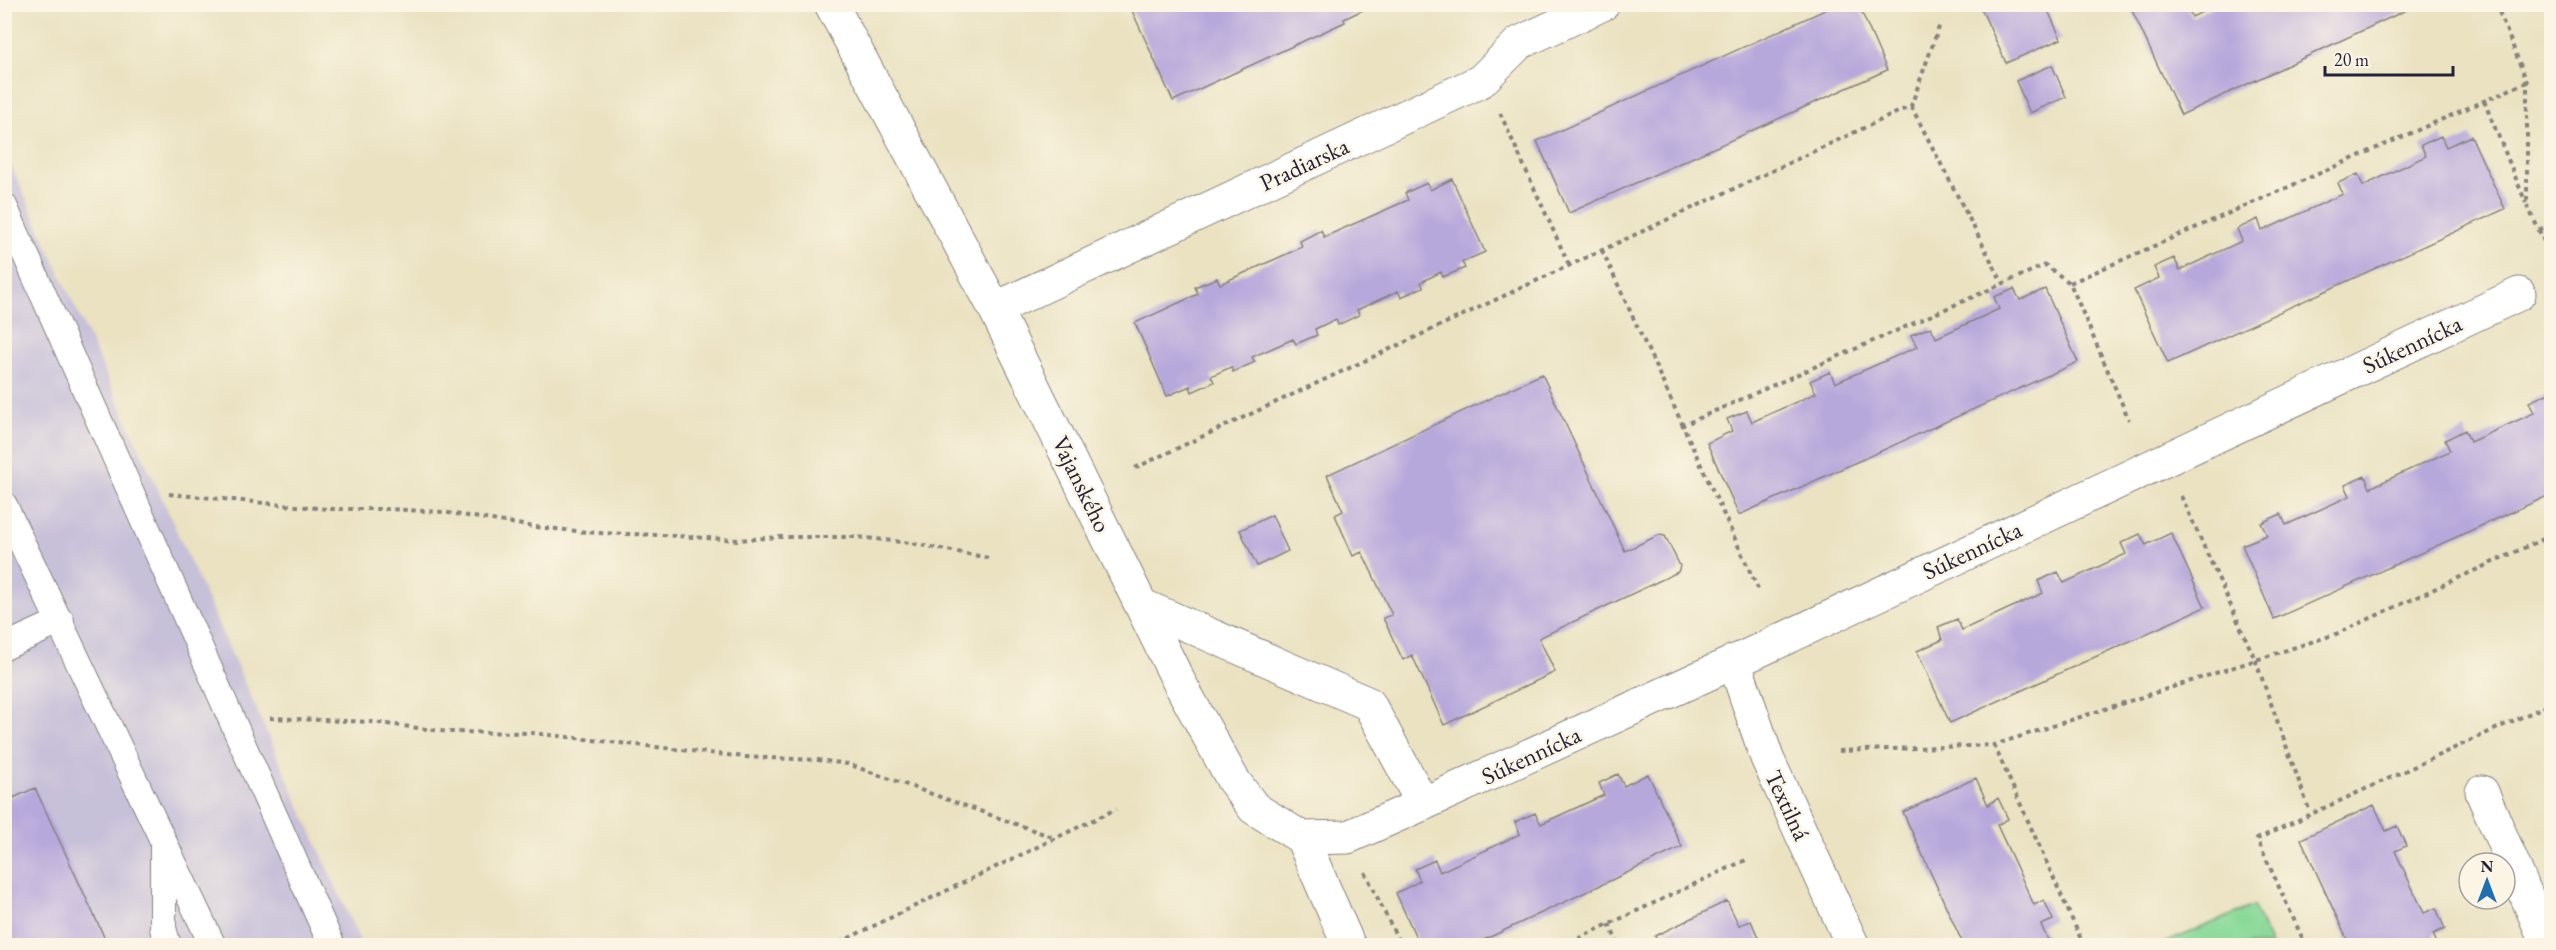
<svg xmlns="http://www.w3.org/2000/svg" width="2556" height="950" viewBox="0 0 2556 950" font-family="'EB Garamond',serif">
  <rect width="100%" height="100%" fill="#fcf5e5"/>
  <filter id="ink" filterUnits="userSpaceOnUse"><feTurbulence type="fractalNoise" baseFrequency=".0167" numOctaves="2"/><feDisplacementMap in="SourceGraphic" scale="12" xChannelSelector="R" yChannelSelector="G"/><feConvolveMatrix kernelMatrix="1 2 1 2 8 2 1 2 1" color-interpolation-filters="sRGB"/></filter>
  <filter id="wash" filterUnits="userSpaceOnUse"><feTurbulence type="fractalNoise" baseFrequency=".008" numOctaves="4" result="noise"/><feDisplacementMap in="SourceGraphic" scale="24" xChannelSelector="R" yChannelSelector="G"/><feGaussianBlur stdDeviation="1.35" result="paint"/><feColorMatrix in="noise" values="0 0 0 0 0 0 0 0 0 0 0 0 0 0 0 0 0 1.4 0 .05"/><feComposite in="paint" operator="in"/></filter>
  <g filter="url(#wash)">
    <rect width="100%" height="100%" fill="#eae2c1"/>
    <path fill="#c7c0d9" d="M4,150L160,494L362,945H5Z"/>
    <path fill="#89d998" stroke="#567e6a" stroke-width="1.5" d="M2253,906L2271,945H2160Z"/>
    <g id="blocks">
      <path fill="#b7a8db" d="M1129,4H1375L1344,19L1345,22L1173,101Z
        M1838,4H1858L1887,70L1569,213L1537,141Z
        M1979,4H2045L2061,39L2006,63Z
        M2129,4H2186L2192,17L2218,4L2415,6L2181,115Z
        M2052,65L2066,97L2030,113L2016,81Z
        M2441,136L2446,147L2471,136L2505,209L2168,363L2134,290L2159,278L2154,267L2174,258L2180,270L2242,241L2237,229L2258,219L2262,231L2343,194L2338,183L2358,174L2363,186L2426,156L2421,145Z
        M1452,179L1485,252L1462,262L1465,268L1443,277L1441,272L1421,282L1423,287L1401,297L1398,291L1357,310L1359,315L1338,325L1336,319L1315,329L1317,335L1296,344L1293,339L1252,357L1255,362L1233,372L1231,367L1211,376L1214,382L1192,392L1190,386L1167,396L1135,323L1198,294L1195,287L1217,278L1220,284L1302,247L1300,241L1321,230L1324,237L1408,200L1405,193L1427,183L1430,190Z
        M2014,289L2020,300L2045,289L2078,362L1739,515L1707,443L1732,431L1727,419L1747,411L1752,422L1816,393L1810,381L1830,372L1835,383L1917,347L1911,335L1931,327L1936,338L1999,309L1994,297Z
        M1542,374L1625,551L1659,535L1665,536L1680,566L1678,572L1539,638L1555,672L1444,725L1412,655L1403,660L1383,618L1392,615L1362,552L1353,556L1335,515L1343,511L1327,475Z
        M2549,393L2552,399V494L2274,619L2242,545L2267,535L2261,523L2281,514L2286,525L2350,496L2345,485L2365,476L2370,488L2450,451L2445,440L2465,430L2470,442L2534,413L2529,402Z
        M1272,515L1288,551L1257,566L1240,530Z
        M2171,533L2205,607L1950,723L1917,651L1942,640L1938,627L1957,619L1962,630L2043,593L2038,581L2058,572L2064,583L2126,554L2121,543L2140,534L2146,545Z
        M1618,774L1624,786L1648,774L1682,847L1471,946H1420L1396,893L1420,881L1415,869L1435,860L1440,872L1520,834L1515,822L1535,813L1541,824L1604,795L1599,783Z
        M1976,778L1988,805L1998,798L2008,819L1997,825L2034,905L2044,900L2053,920L2041,925L2051,946H1964L1903,812Z
        M35,788L100,928L108,946H4V802Z
        M2374,805L2386,831L2397,826L2406,846L2395,851L2424,913L2436,908L2445,929L2433,934L2438,946H2350L2301,839Z
        M1727,901L1739,925L1751,921L1760,942L1752,946H1659L1655,936Z"/>
    </g>
  </g>
  <g filter="url(#ink)">
    <use href="#blocks" fill-opacity="0" stroke="#86827e" stroke-width="1.5"/>
    <g fill="none" stroke-linecap="round" stroke-linejoin="round">
      <g stroke="#86827e" stroke-width="28">
        <path id="service" d="M4,206L332,946
          M4,505L213,946
          M4,647L61,621
          M163,846V928L168,946"/>
      </g>
      <g stroke="#86827e" stroke-width="35">
        <path id="minor" d="M831,4L995,309L1178,680L1233,780L1254,808L1302,838L1349,946
          M995,309L1481,81L1519,43L1603,4
          M1141,605L1369,704L1423,804
          M1734,661L1767,758L1853,946
          M2482,792L2548,946
          M1302,838L1348,837L1423,804L1758,651L2519,294"/>
      </g>
      <path stroke="#86827e" stroke-width="4" stroke-dasharray="4.5 4.5" stroke-linecap="butt" d="M2496,4L2527,82V205L2552,258
        M2484,101L2526,203
        M1911,106L2002,282
        M1500,113L1569,265
        M2539,230L2552,224
        M1602,250L1759,591
        M2070,283L2527,82
        M1681,426L2045,265L2070,283L2129,420
        M1135,468L1911,106L1940,24
        M169,494L328,509H391L443,512L535,527L597,533L661,535L738,540L780,537H858L910,543L989,558
        M2181,496L2255,659L2310,812
        M270,718L372,722L449,732L532,733L744,757L818,760L848,764L1055,838
        M1994,745L2084,946
        M1839,751L1994,745L2336,634L2552,535
        M1365,872L1401,946
        M1609,924L1619,946
        M832,946L1116,809
        M1562,946L1748,859
        M2306,946L2257,839L2552,703"/>
      <use href="#service" stroke="#fff" stroke-width="26"/>
      <use href="#minor" stroke="#fff" stroke-width="33"/>
    </g>
  </g>
  <g text-anchor="middle" dominant-baseline="central" stroke-width="5" stroke-linejoin="round" paint-order="stroke">
    <g font-size="24" fill="#22223b" stroke="#fcf5e5">
      <text transform="translate(1304 164) rotate(-25)">Pradiarska</text>
      <text transform="translate(2412 344) rotate(-25)">Súkennícka</text>
      <text transform="translate(1082 484) rotate(64)">Vajanského</text>
      <text transform="translate(1972 550) rotate(-25)">Súkennícka</text>
      <text transform="translate(1531 755) rotate(-25)">Súkennícka</text>
      <text transform="translate(1788 805) rotate(65)">Textilná</text>
    </g>
  </g>
  <rect width="2556" height="950" fill="none" stroke="#fcf5e5" stroke-width="24"/>
  <g transform="translate(2487 881)"><circle r="28" fill="#fcf5e5" stroke="#a5a1a1" stroke-width="1.5"/>
  <path d="M0-4.5L10 22L0 15L-10 22Z" fill="#1f6fb2"/>
  <text y="-9" font-size="16" font-weight="bold" text-anchor="middle" fill="#22223b">N</text>
  </g>
  <path d="M2325 66v9h128v-9" fill="none" stroke="#22223b" stroke-width="3"/>
  <text x="2334" y="66" font-size="18" fill="#22223b" stroke="#fcf5e5" stroke-width="4.5" paint-order="stroke">20 m</text>
</svg>
